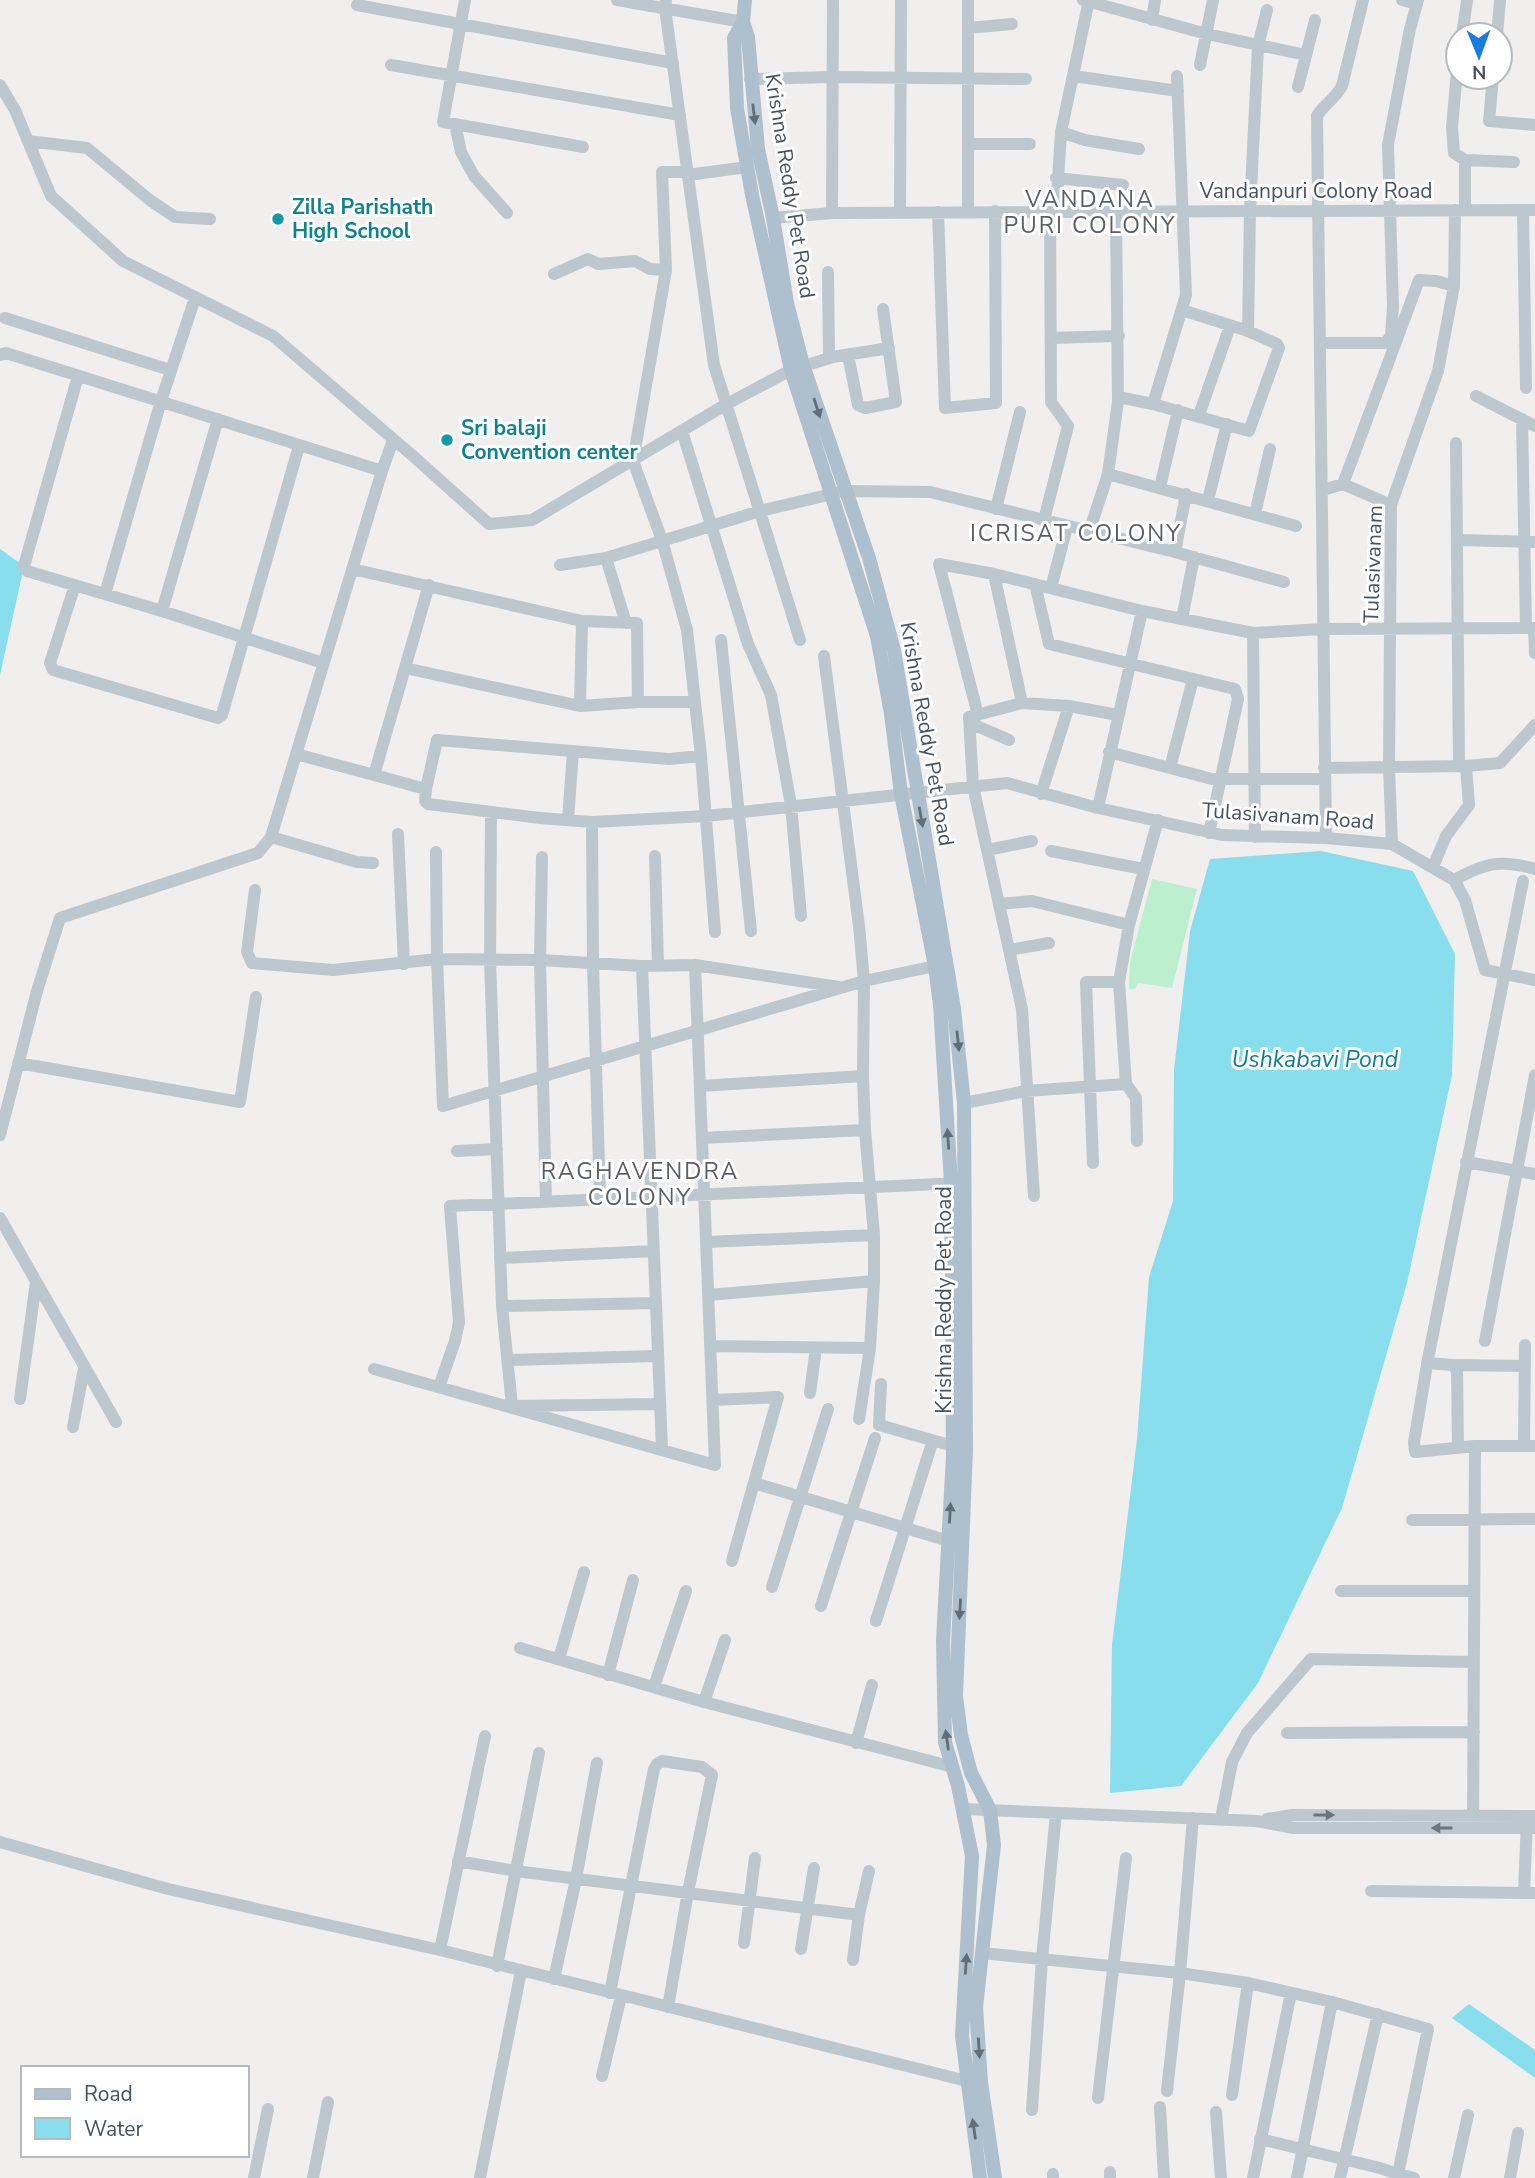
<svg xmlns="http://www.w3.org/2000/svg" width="1535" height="2178" viewBox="0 0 1535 2178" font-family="'Nunito Sans',sans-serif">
  <rect width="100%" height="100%" fill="#f1eeee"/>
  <path fill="#bcefcd" d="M1152,879L1197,889L1172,988L1138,983L1135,989H1129L1130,962Z"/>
  <path fill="#89deed" d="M0,549L24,566L0,675Z
    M1321,851L1413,871L1455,954L1452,1075L1407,1283L1342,1508L1258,1683L1181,1786L1110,1793L1112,1645L1137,1439L1149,1277L1173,1201L1174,1070L1190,931L1210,859Z
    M1469,2004L1535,2050V2078L1452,2018Z"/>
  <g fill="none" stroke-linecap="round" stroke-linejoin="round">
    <path stroke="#bcc7ce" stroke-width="12" d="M465,0L443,122L583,147
      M617,0L743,22
      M666,0L665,8L714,365L800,640
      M1083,0L1207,34L1306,55
      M1402,0L1417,4
      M357,5L673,63
      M1152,20L1155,0
      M968,28L1012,24
      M1462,35L1467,1
      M1497,35L1500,0
      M1458,60L1452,127L1454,153L1465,160L1514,162
      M391,65L680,115
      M1200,65L1213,0
      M1073,76L1178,91
      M1493,77L1489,121L1535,125
      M750,79L833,77L1026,79
      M0,85L15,110L51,196L123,261L273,336L413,456L489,524L532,520L725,405L791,370L833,357L889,348
      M1298,87L1315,20
      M455,124L461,152L474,176L507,213
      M1061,132L1085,140L1139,149
      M28,141L87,148L151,201L175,217L210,219
      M968,144H1030
      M688,172H662L666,270L633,461L662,540L687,630L701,756L715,932
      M688,175L747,167
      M1056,178L1123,185
      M1465,210V160
      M1523,210L1526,388
      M900,212L901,0
      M938,212L945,408L996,403L995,211
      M968,212V0
      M1056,212L1061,132L1089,0
      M832,213L833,0
      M773,218L832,213L1535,210
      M828,272L829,358
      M554,274L588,259L598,264L635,261L650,269L666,270
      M5,318L170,370
      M1248,331L1250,211L1258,46L1267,10
      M1051,338L1119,336
      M1320,343H1386L1391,335L1393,307L1388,145L1410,29L1418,0
      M0,355L6,353L382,471
      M848,355L858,405L865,408L896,402L883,309
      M78,376L24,566L27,571L162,611L323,663
      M1476,396L1535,426
      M1118,397L1153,404L1186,295L1177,76
      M1153,404L1249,431L1279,348L1277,344L1248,331L1182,310
      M1199,415L1230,326
      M1522,419L1526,628
      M682,431L748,644L771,695L791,805L801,916
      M1456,443L1459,765
      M1108,474L1296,526
      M1343,484L1419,280L1436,281L1454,286
      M1160,487L1178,410
      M1323,490L1343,484L1391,505
      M1208,500L1227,424
      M996,509L1020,412
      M1255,514L1270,449
      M1044,520L1068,426L1051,402L1050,212
      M1089,532L1108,474L1118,401L1116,211
      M1457,540L1535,542
      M1175,552L1186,494
      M606,558L626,623
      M560,565L606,558L760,511L845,491L930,492L1175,552L1284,582
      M352,569L582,621L637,623L638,702
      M994,574L1022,703
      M1035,584L1049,644L1235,689L1238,699L1209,833
      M75,585L50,663L53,670L218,718L222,715L299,446
      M1051,588L1067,527
      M105,594L161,401L195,298
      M162,611L218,419
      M1182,619L1194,557
      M1534,628L1535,653
      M1253,633L1255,837
      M721,640L751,931
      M824,656L859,926L864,981L863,1076L865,1130L874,1235V1281L870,1348L859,1419
      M405,668L580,706L638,702H695
      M580,706L582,621
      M978,715L939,564L994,574L1142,611L1253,633L1323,629L1535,628
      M970,723L1009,740
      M1109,752L1212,779H1325
      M296,754L426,789L425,801L428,804L540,818L592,822L706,816L1007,783L1098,808L1222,835L1326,838L1392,844L1454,880L1465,900L1485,970L1535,980
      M1170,768L1193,679
      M1324,768L1466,766
      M374,775L429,585
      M426,789L437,740L669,759L701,756
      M1041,794L1069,706
      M1098,808L1142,611
      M491,812L490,960L502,1306L512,1406L660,1404
      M568,820L573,751
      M592,822L593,964L600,1199
      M398,834L404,964
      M271,837L357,862L373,863
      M1326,838L1317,116C1324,104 1335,99 1342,86L1363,0
      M1392,844L1389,768L1391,505L1438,371L1454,286L1455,210
      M987,850L1032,841
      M1051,851L1143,869
      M436,852L437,959L443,1106L864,981L935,966
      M655,856L658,966
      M542,857L540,960L546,1202
      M1433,867L1446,836L1469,805L1466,766L1500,763L1535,725
      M1454,880C1485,863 1500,859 1535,869
      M1523,881L1428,1359L1414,1442L1415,1452L1475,1446H1535
      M255,890L247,952L252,963L333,970L437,959L540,960L642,966L695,965L839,987
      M999,904L1032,901L1129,925
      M1009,950L1049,943
      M642,966L662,1449
      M18,1063L240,1102L256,997
      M700,1086L863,1076
      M964,1103L1026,1091L1126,1084
      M0,1135L37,991L60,918L258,853L271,837L382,471L393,440
      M702,1138L865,1130
      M1137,1141L1136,1098L1126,1084L1119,982L1129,925L1158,820
      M457,1151L497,1149
      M1466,1162L1535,1174
      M1093,1163L1086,982H1119
      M1034,1196L1022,1009L973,786L969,717L1022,703L1069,706L1118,715
      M0,1218L116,1422
      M706,1242L874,1235
      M500,1258L654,1251
      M708,1295L874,1281
      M502,1306L656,1303
      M1485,1341L1535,1075
      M711,1346L870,1348
      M509,1360L658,1356
      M1427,1363L1453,1365L1457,1371L1458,1447
      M1453,1365L1525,1366
      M374,1369L715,1465L695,965
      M881,1384L879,1425L953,1446
      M439,1387L455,1341L459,1322L450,1206L961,1183
      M810,1393L816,1348
      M20,1399L36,1282
      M713,1400L778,1397L732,1561
      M73,1427L84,1368
      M1524,1446L1525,1345
      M754,1483L949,1541
      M1412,1520L1535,1519
      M772,1587L828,1409
      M1341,1591H1474
      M821,1606L875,1438
      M876,1621L931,1446
      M520,1648L704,1702L953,1767
      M559,1659L584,1572
      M608,1675L633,1580
      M654,1687L686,1591
      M704,1702L725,1640
      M1287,1733L1474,1732
      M856,1743L872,1685
      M963,1809L1256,1821L1294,1828H1535
      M1221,1819L1232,1762L1247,1733L1311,1659L1474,1662
      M1267,1819L1292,1815L1535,1816
      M1473,1828L1475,1446
      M0,1842L168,1889L440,1950L967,2081
      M458,1861L516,1871L859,1915
      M1371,1891L1535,1893
      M1524,1893L1527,1820
      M744,1943L755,1858
      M801,1949L814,1868
      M440,1950L485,1736
      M982,1953L1180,1973L1248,1983L1332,2002L1428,2029L1398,2174L1414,2178
      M853,1960L859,1915L869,1871
      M497,1966L539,1753
      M554,1979L576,1879L597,1763
      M610,1993L654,1769L657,1764L662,1761L702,1767L712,1775L688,1892L668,2007
      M602,2076L621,1996
      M1167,2091L1180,1973L1193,1818
      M1232,2095L1248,1983
      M1098,2098L1126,1858
      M1160,2107L1164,2178
      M1032,2110L1042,1959L1056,1813
      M1216,2112L1221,2178
      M1260,2139L1380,2168L1398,2174L1397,2178
      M1110,2172V2178
      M1053,2174V2178
      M254,2178L268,2109
      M313,2178L328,2102
      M480,2178L521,1971
      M1253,2178L1291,1993
      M1297,2178L1332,2002
      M1340,2178L1378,2014
      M1454,2178L1468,2115
      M1510,2178L1518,2133"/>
    <path stroke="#aec0ce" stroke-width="14" d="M745,0L743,22L734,38L737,108L752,195L791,370L877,636L891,714L901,794L935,966L940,1005L951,1183L952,1281L953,1455L943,1641L945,1742L958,1786L972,1856L962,2036L980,2178
      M743,22L748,37L758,149L773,218L787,303L803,365L869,558L894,650L954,1009L964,1103L966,1450L956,1696L961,1735L971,1773L990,1810L994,1845L976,2007L981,2082L995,2178"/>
  </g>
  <defs><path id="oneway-solid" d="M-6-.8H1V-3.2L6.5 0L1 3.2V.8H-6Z" transform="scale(1.75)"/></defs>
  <g fill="#606e78">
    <use href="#oneway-solid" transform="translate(754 114) rotate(83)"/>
    <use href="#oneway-solid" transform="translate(817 408) rotate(72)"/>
    <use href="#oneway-solid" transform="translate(921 817) rotate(80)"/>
    <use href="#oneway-solid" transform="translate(958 1041) rotate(84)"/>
    <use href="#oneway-solid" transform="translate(948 1139) rotate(-94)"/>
    <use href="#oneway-solid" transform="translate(950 1513) rotate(-87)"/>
    <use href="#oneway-solid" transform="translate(960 1609) rotate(93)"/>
    <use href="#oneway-solid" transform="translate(947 1740) rotate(-98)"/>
    <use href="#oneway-solid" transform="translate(966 1964) rotate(-86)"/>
    <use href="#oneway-solid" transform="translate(979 2048) rotate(86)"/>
    <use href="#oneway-solid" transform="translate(974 2129) rotate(-98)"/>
  </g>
  <g fill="#69767e">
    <use href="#oneway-solid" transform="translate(1324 1815)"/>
    <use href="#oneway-solid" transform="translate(1442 1828) rotate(-180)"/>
  </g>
  <g fill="#0f9aa8" stroke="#fff" stroke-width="2.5">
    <circle cx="278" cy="219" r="7"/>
    <circle cx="447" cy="440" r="7"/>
  </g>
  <g text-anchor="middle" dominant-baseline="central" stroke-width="6" stroke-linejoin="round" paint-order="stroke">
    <g font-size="21" fill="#46535c" stroke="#fff">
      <text transform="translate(790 186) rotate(81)">Krishna Reddy Pet Road</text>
      <text x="1316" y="191">Vandanpuri Colony Road</text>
      <text transform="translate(1373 564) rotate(-88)">Tulasivanam</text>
      <text transform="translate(927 734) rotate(80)">Krishna Reddy Pet Road</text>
      <text transform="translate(1288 816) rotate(4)">Tulasivanam Road</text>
      <text transform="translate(944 1300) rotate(-90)">Krishna Reddy Pet Road</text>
    </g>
    <g font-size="21" font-weight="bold" fill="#0d838f" stroke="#fff" text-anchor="start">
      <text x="292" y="207">Zilla Parishath<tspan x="292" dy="24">High School</tspan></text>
      <text x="461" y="428">Sri balaji<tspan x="461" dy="24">Convention center</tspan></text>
    </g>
    <g font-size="23" letter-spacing="2" fill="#5b5f63" stroke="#fff">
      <text x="1090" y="199">VANDANA<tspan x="1090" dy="26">PURI COLONY</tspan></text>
      <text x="1076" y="533">ICRISAT COLONY</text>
      <text x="640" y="1171">RAGHAVENDRA<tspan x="640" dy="26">COLONY</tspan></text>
    </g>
    <g font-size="23" font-style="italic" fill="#0c7f94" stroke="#fff">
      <text x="1315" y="1059">Ushkabavi Pond</text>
    </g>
  </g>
  <rect x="21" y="2066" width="228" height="91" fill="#ffffff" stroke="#b5babe" stroke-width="2"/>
  <rect x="35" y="2089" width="35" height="10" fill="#aec0ce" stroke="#b5babe" stroke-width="2"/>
  <text x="84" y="2101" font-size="21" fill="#46535c">Road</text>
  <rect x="35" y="2118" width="35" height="21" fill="#89deed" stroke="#b5babe" stroke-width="2"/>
  <text x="84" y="2136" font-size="21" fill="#46535c">Water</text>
  <g transform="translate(1479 56) rotate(179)"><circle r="33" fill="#ffffff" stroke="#b5babe" stroke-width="2"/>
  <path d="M0-5L12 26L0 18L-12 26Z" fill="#177be2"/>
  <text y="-10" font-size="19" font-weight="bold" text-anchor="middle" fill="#46535c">N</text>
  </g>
</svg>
